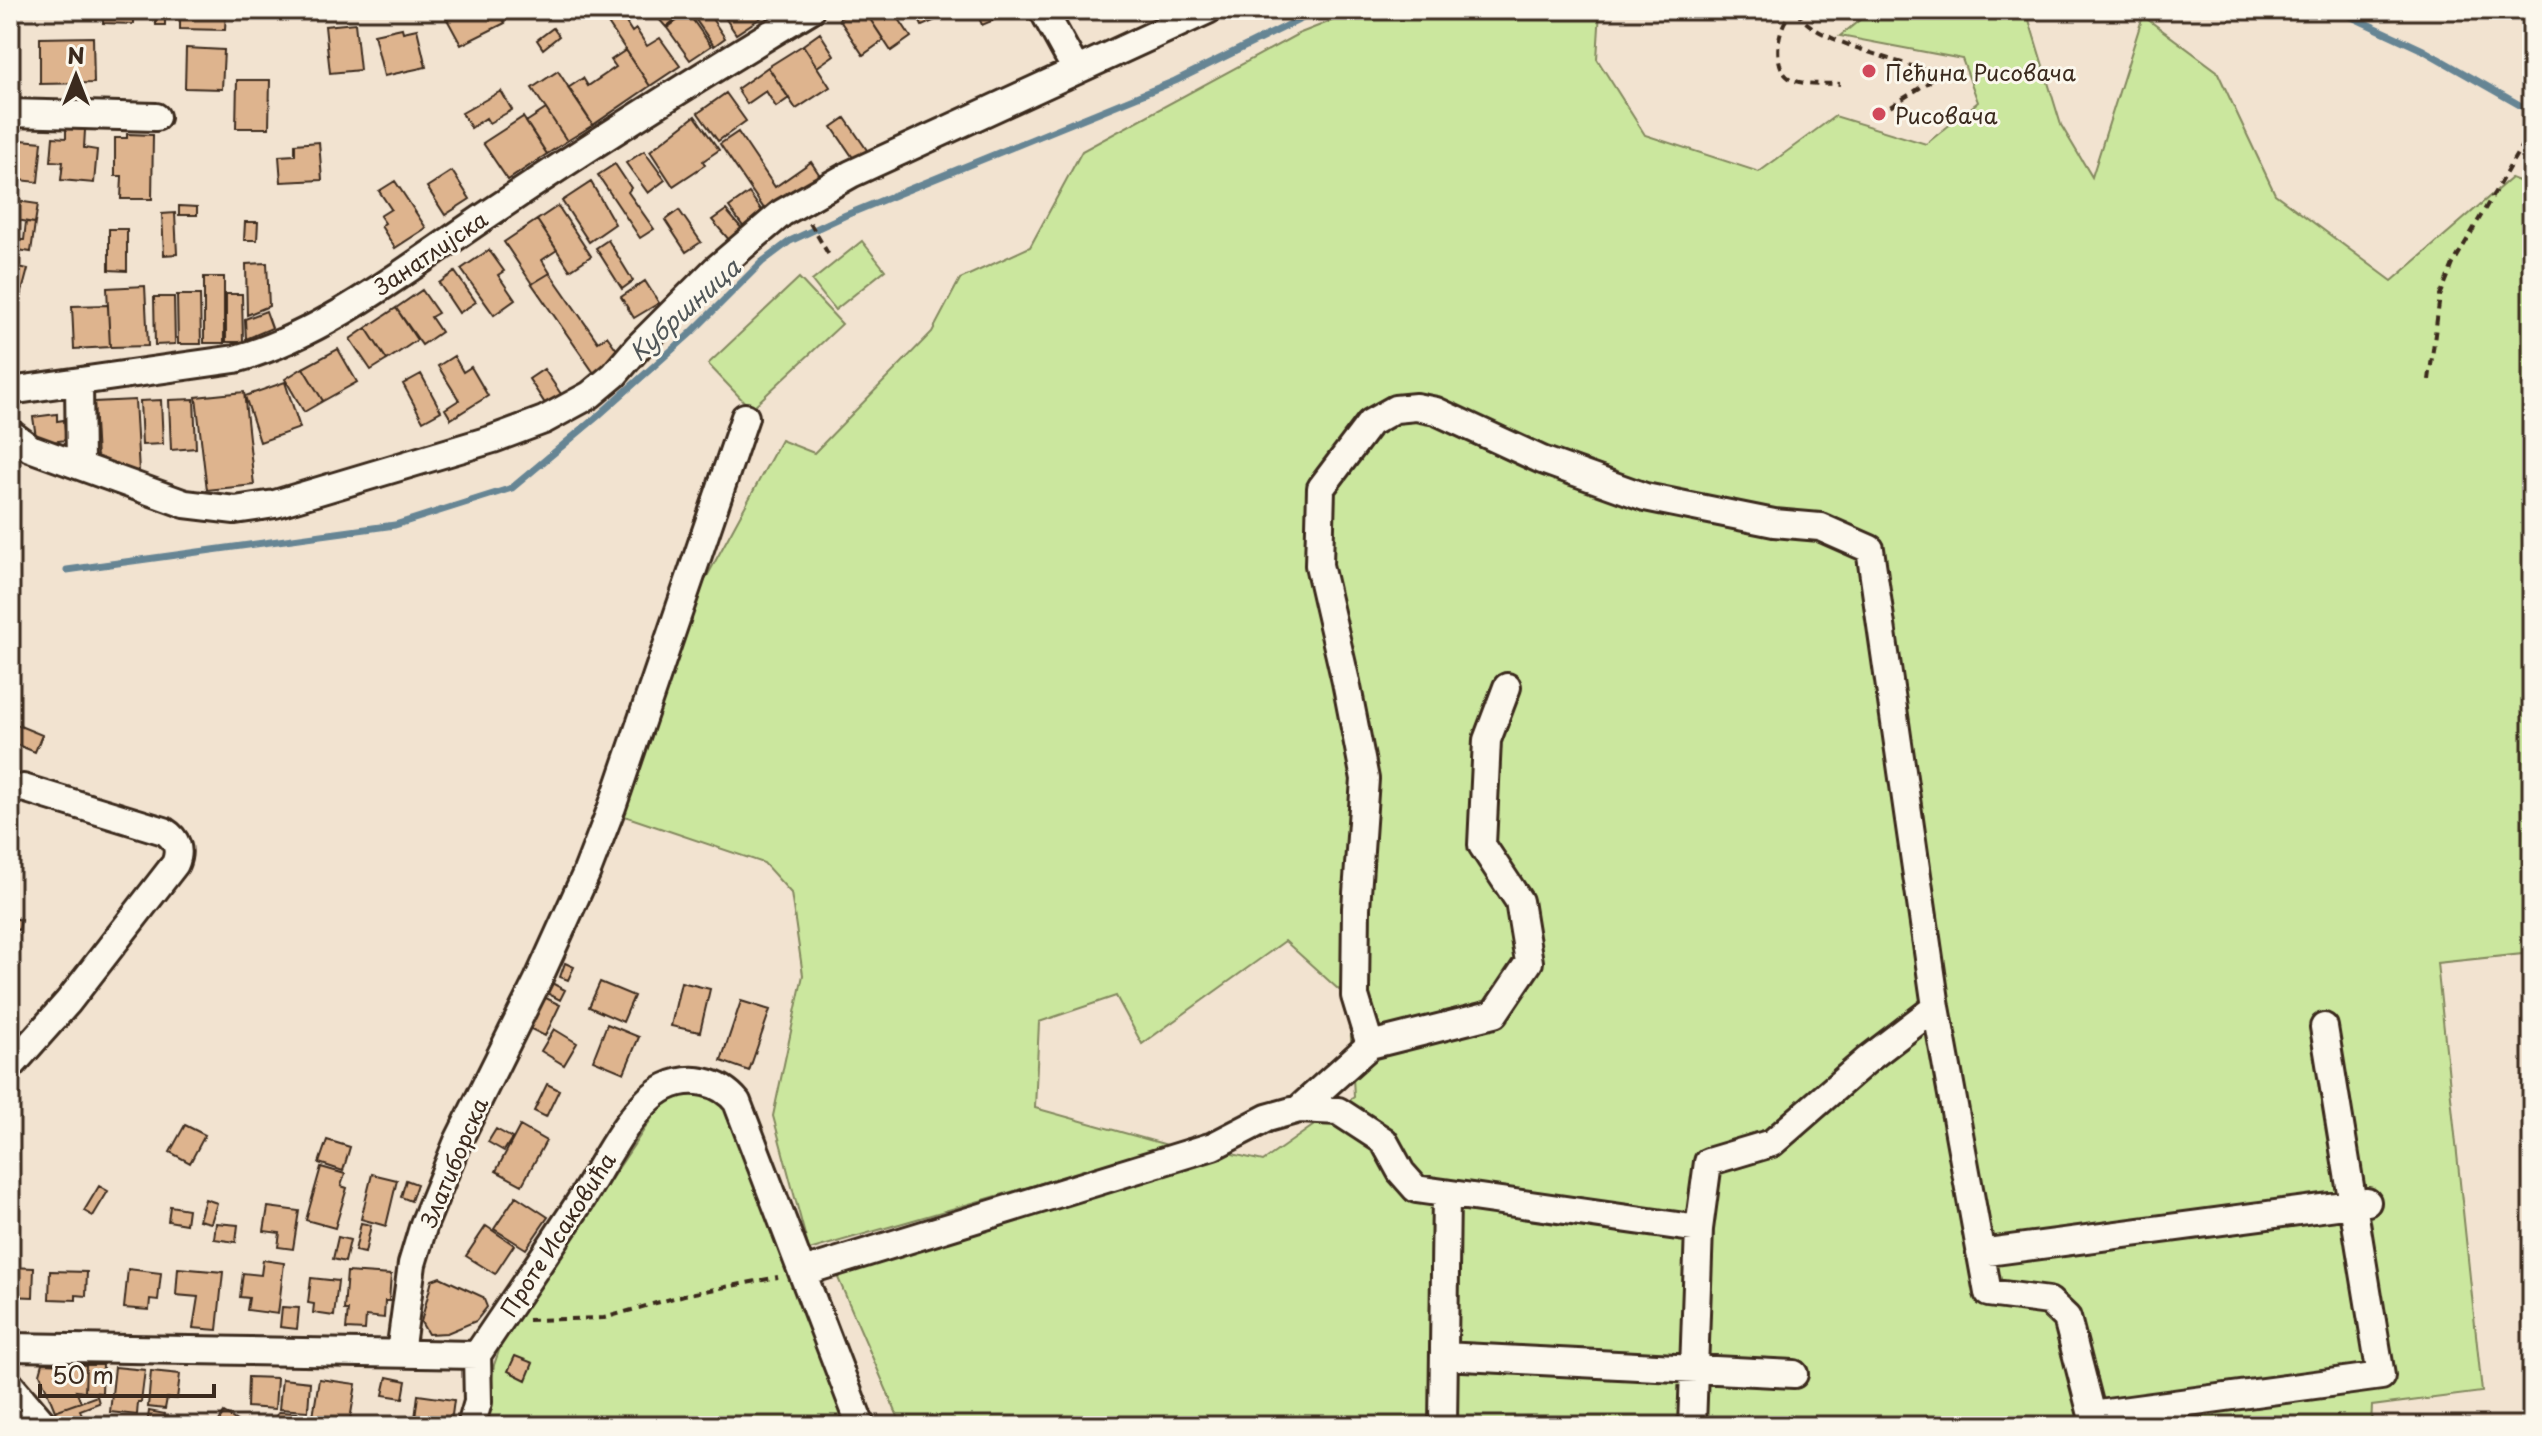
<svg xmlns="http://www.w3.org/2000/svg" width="2542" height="1436" viewBox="0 0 2542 1436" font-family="'Playpen Sans',sans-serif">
  <rect width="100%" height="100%" fill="#f2e3d0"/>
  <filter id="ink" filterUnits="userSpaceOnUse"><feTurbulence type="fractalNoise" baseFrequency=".0125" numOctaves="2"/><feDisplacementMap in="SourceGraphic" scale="16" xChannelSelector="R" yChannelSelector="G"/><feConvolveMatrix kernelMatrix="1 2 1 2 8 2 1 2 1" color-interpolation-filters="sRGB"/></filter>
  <g filter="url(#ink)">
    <path fill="#cbe79e" stroke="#83885e" stroke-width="2" d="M1359,10H1600L1597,59L1645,135L1759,172L1835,116L1926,144L1978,102L1962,59L1840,36L1872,10H2026L2061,125L2092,177L2143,16L2217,71L2275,194L2392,281L2511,178L2532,186V953L2437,963L2482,1392L2372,1406L2371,1426H902L835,1271L1224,1152L1263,1161L1354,1097L1349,999L1285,941L1142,1044L1116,996L1039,1022L1035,1108L1171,1146L809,1250L773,1116L803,975L791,893L764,863L598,807H622L704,582L781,440L814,453L932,332L960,279L1030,247L1082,151L1298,34Z
      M862,241L885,270L835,310L812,281Z
      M799,278L842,324L751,409L708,364Z
      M691,1094L718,1097L738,1122L853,1426H485L494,1365L502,1342L664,1100Z"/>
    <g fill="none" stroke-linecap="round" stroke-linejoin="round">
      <path stroke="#668594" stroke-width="7" d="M2337,10L2423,50L2532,112
        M67,570L395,525L512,488L599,415L692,332L762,262L790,241L846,215L1175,81L1319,10"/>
    </g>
    <path fill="#deb48e" stroke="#3b2a1e" stroke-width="2" d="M103,10H134V24L103,23Z
      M155,10H165V25H156Z
      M189,10H226L225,30L180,29V12L189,13Z
      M442,10H498L505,23L461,45Z
      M599,10H618L632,32L636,29L647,46L660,38L680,66L650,86Z
      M651,10H672L678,17L666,27Z
      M689,10H706L725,38L714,46Z
      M720,10H762L765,15L736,34Z
      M853,10H864L884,40L863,55L839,19Z
      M864,10H893L911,37L891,51Z
      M909,10H943L945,16L922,26L915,11L911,13Z
      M976,10H996L999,18L982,25Z
      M688,13L711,46L690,60L667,28Z
      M355,23L360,70L330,73L325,26Z
      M402,28L403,32L417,29L426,67L384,76L374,34Z
      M553,28L559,36L543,49L537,40Z
      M820,33L834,55L817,67L803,45Z
      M93,37L94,83L40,84V38Z
      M803,45L830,87L796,109L768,67Z
      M186,48L224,50L222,89L185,88Z
      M10,50H18L17,84H10Z
      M626,50L650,86L593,125L568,88L583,78L588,86L616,67L611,60Z
      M768,67L789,98L776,107L766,91L747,104L737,89Z
      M558,71L593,125L567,141L532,88Z
      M237,80H270L269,128H236Z
      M501,91L512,110L489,123L486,118L471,128L462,113Z
      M726,93L746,121L718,141L698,113Z
      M546,109L567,141L547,154L526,122Z
      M695,116L719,150L703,161L705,165L673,186L650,151Z
      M523,117L547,154L508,180L483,143Z
      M845,118L869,153L856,162L832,127Z
      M66,128L85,130L84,148L97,150L94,183L61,180L63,162L51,161L53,137L66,138Z
      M738,132L775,187L811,162L821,177L767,213L720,144Z
      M127,134L153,135L152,199H121L122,176H115V138H127Z
      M21,140L42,142L38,182L10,179V146L20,147Z
      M319,142L322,180L281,182L279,156L295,155V144Z
      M644,151L665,180L648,193L626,163Z
      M615,164L631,188L628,192L654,229L640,238L598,175Z
      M452,171L470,199L445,215L427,187Z
      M395,181L426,228L395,248L381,226L385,223L380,216L391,209L379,191Z
      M591,182L615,224L589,242L562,201Z
      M749,193L765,215L745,229L729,207Z
      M10,200L38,204L35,223L10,219Z
      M179,206L197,207V215H179Z
      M558,206L591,256L570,270L537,220Z
      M679,210L701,242L686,252L665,220Z
      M726,210L743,230L730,241L712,220Z
      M175,213L177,254L164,255L162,214Z
      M537,220L557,250L542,260L550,273L532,284L504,242Z
      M26,222L35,223L31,252L18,250L20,240H24Z
      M245,222H258L257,240H244Z
      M109,229H127V271L109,270Z
      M608,240L633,281L622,289L596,248Z
      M489,250L504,271L498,275L515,300L494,315L461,269Z
      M267,263L269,306L247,315L246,264Z
      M10,265L28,269L20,299L10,296Z
      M455,272L476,302L459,313L439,283Z
      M550,273L598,342L607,336L620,354L594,373L532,284Z
      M204,277H224V343H204Z
      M645,281L659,303L634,318L621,297Z
      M145,286L148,346L110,347L107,288Z
      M422,290L438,313L431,317L441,332L422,345L396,308Z
      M226,294H242L243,342H226Z
      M177,295H200L201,344H178Z
      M154,297H174L175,344L155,345Z
      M108,305L110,347L74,349L72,306Z
      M396,308L417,340L387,360L366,328Z
      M266,311L272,328L246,339L245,319Z
      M366,328L387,360L371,370L350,339Z
      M338,349L357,382L323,401L303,368Z
      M454,356L463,372L471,367L488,396L451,419L445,409L459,400L438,366Z
      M303,368L323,401L304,412L285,379Z
      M544,369L561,394L546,405L529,379Z
      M421,374L441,411L423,421L403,384Z
      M285,382L300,428L260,442L245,396Z
      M244,392L254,485L207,490L196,397Z
      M194,399L196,448L171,450L169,400Z
      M135,400L139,472L97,459L94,402Z
      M161,400L163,444L142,445L140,401Z
      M57,414V421L64,420L66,440L37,444L33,417Z
      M10,722L42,735L35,752L10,742Z
      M10,917L21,920L19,930L10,928Z
      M565,963L574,967L568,980L560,977Z
      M548,981L565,990L560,1000L543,991Z
      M600,982L634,996L623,1022L589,1007Z
      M681,982L710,989L700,1032L671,1026Z
      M538,994L560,1005L545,1036L523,1025Z
      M741,1001L770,1010L749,1071L721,1061Z
      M607,1024L639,1037L624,1073L593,1060Z
      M554,1029L577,1043L564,1065L541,1051Z
      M547,1084L559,1090L546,1117L534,1111Z
      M185,1125L205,1135L190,1163L170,1152Z
      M520,1126L546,1141L522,1185L496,1171Z
      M496,1129L512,1138L504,1151L488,1142Z
      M327,1140L350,1147L343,1171L319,1163Z
      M321,1167L345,1174L341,1186L347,1188L335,1228L306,1220Z
      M372,1174L397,1180L386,1226L361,1219Z
      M406,1180L417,1184L411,1201L401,1197Z
      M99,1186L108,1191L93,1216L84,1211Z
      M516,1196L548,1217L526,1249L494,1229Z
      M205,1199L217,1203L211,1223L199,1220Z
      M170,1206L188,1209L186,1224L168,1221Z
      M268,1207L299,1211L293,1249L278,1247L280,1233L264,1231Z
      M216,1223L238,1225L236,1242L214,1239Z
      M361,1223L371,1225L365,1253L355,1251Z
      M486,1226L514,1245L495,1274L466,1256Z
      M338,1237L350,1240L345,1262L333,1259Z
      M263,1260L284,1263L278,1314L247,1310L249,1298L240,1297L243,1273L261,1275Z
      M10,1267L34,1268L33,1297L10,1296Z
      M178,1268L223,1272L217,1330L193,1328L198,1297L176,1295Z
      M128,1269L161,1273L158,1300L150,1299L149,1310L124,1308Z
      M50,1271L87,1272L86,1296L76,1295V1300L49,1299Z
      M347,1272L391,1275L389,1301H385L384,1318L366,1316L365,1330L346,1329L348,1310H344Z
      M440,1277L483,1297L487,1307L476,1321L447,1333L428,1334L421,1322L432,1280Z
      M311,1278L338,1281L334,1316L313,1313L314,1304L308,1303Z
      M282,1307L299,1308L297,1329L280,1327Z
      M515,1356L533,1363L526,1380L508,1371Z
      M43,1363L86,1365L85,1392L76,1391L81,1402L55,1411L40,1374Z
      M86,1365H103L102,1393L85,1392Z
      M115,1367L145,1370L141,1402H138L137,1415L110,1412Z
      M151,1371L180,1374L177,1399L167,1398L165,1409L148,1407Z
      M248,1377L277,1378L275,1409L247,1407Z
      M387,1377L406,1381L403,1398L383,1395Z
      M282,1379L310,1382L308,1411L279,1409Z
      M319,1379L356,1384L349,1426L312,1423Z
      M418,1395L454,1400L451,1423L441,1422L440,1426H414Z
      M97,1396L99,1403L80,1410L84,1422L75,1426H60L55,1411Z
      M149,1411L165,1414L163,1426H147Z
      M279,1412L297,1413L288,1426H269Z
      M224,1413L240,1423L238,1426H216Z"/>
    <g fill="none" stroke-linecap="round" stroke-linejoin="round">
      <g stroke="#3b2a1e" stroke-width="32">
        <path id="minor" d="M1043,10L1076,70
          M10,113L156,117
          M79,382L80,466
          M10,391L235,359C329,334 421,258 502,205C603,137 706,73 810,10
          M10,433L30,448L185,504L235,510L275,504L493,439L544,420L590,395L614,375L638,347L715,270L782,213L851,174L1208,10
          M1370,1045L1494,1014L1529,962L1519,901L1482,845L1487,740L1507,687
          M10,1067L68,1002L175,864C181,850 177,839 164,831L23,788
          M1299,1109L1370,1045L1355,996L1356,908L1365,779L1346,682L1319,565L1321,488L1370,423L1395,409L1416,407L1436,411L1542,460L1645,497L1774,523L1820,527L1870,549L1936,1007L1988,1293L2049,1301L2067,1318L2092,1415L2381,1376L2324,1027
          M1980,1253L2367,1202
          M803,1272L1213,1146L1267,1118L1299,1109L1338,1111L1384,1141L1401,1172L1416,1189L1699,1229
          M10,1347L477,1355
          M400,1353L412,1264L424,1224L458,1141L538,980L586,874L612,807L745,417
          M477,1355C511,1304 546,1254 579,1203C601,1170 630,1105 666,1087C691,1075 720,1081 737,1102L861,1426
          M1444,1356L1794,1374
          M10,1385L45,1426
          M471,1426L478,1402L477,1355
          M1443,1426L1446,1194
          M1692,1426L1699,1229L1708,1162L1772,1143L1867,1060L1936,1007"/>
      </g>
      <path stroke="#3b2a1e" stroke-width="4" stroke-dasharray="8 6" stroke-linecap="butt" d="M1796,10C1777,19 1771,66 1789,78C1801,86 1826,83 1840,84
        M1802,10L1801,17C1819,41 1896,60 1927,71L1931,76L1929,82L1879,114
        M810,223L830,257
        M2429,380L2440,296L2453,264L2532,128
        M528,1320L604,1318L684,1295L778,1277"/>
      <use href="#minor" stroke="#fbf7ec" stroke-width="26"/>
    </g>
  </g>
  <g fill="#d1495b" stroke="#fbf7ec" stroke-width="3">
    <circle cx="1869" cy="71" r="8"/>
    <circle cx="1879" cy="114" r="8"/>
  </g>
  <g text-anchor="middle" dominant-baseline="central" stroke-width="6" stroke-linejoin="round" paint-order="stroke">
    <g font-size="22" fill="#3b2a1e" stroke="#fbf7ec" text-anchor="start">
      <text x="1885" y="71">Пећина Рисовача</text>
      <text x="1895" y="114">Рисовача</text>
    </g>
    <g font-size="22" fill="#3b2a1e" stroke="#fbf7ec">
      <text transform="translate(430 252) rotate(-34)">Занатлијска</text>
      <text transform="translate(453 1162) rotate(-67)">Златиборска</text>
      <text transform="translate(557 1234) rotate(-57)">Проте Исаковића</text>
    </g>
    <g font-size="24" font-style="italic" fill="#515759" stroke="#fbf7ec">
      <text transform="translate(684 309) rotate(-42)">Кубршница</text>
    </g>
  </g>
  <rect width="2542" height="1436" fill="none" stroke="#fbf7ec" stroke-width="40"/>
  <rect x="20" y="20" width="2502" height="1396" fill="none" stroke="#3b2a1e" stroke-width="3" filter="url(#ink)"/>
  <g transform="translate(76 76)" stroke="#fbf7ec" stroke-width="6" paint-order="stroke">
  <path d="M0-6L14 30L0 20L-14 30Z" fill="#3b2a1e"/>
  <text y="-12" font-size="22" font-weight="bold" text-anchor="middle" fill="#3b2a1e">N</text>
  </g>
  <path d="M40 1384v12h174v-12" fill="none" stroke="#3b2a1e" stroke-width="4"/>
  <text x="52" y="1384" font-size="24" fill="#3b2a1e" stroke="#fbf7ec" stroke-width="6" paint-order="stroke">50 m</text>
</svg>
